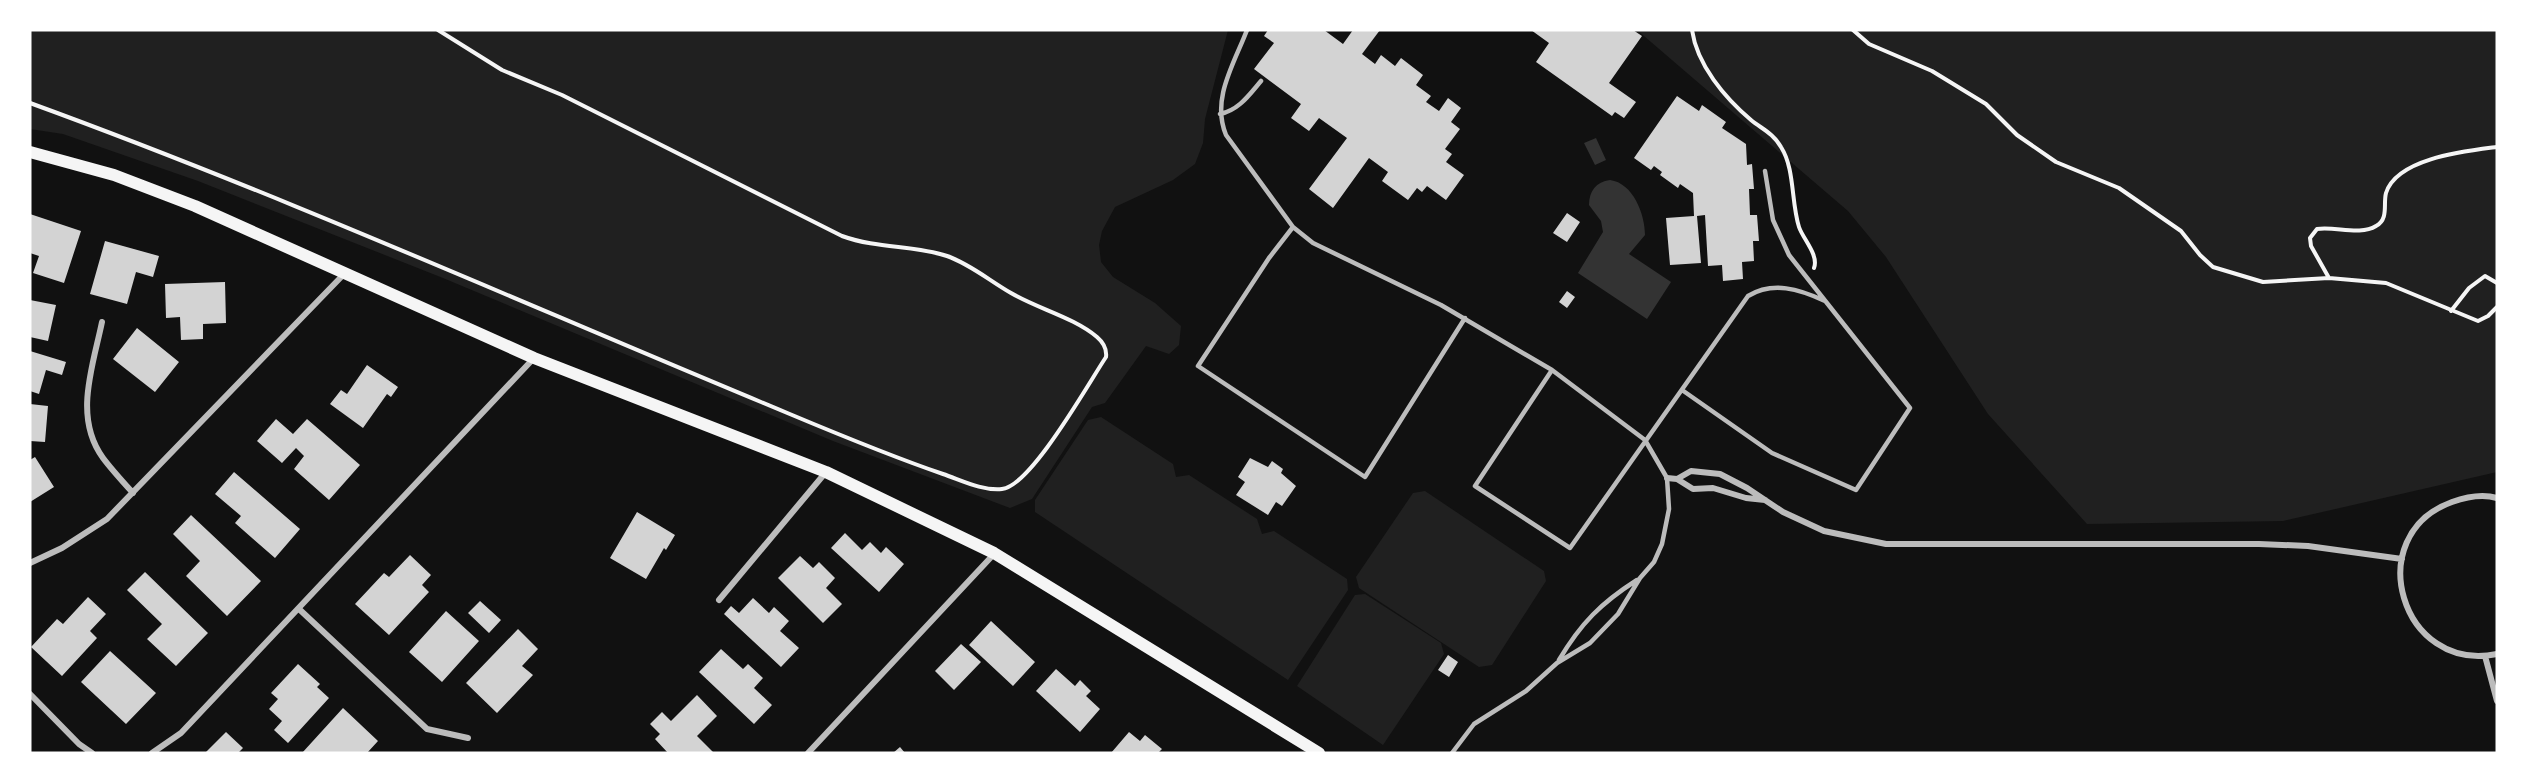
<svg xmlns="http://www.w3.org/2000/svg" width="2527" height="783" viewBox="0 0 2527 783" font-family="'DejaVu Sans',sans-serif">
  <rect width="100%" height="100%" fill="#111"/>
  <path fill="#202020" d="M30,30H1228L1205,119L1203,143L1195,164L1173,180L1115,207L1102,231L1099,245L1101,262L1113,277L1155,303L1181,326L1179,345L1169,354L1146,346L1105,403L1092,407L1032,499L1010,508L833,441L443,278L198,181L63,134L30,129Z
    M1637,30H2497V472L2283,521L2087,524L1988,414L1886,257L1848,211Z
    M1101,417L1173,464L1176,477L1189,475L1257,519L1262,534L1274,531L1347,579L1348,590L1288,680L1035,512V500L1088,420Z
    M1425,491L1544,571L1546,581L1492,665L1479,667L1359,588L1356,577L1413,493Z
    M1365,594L1441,643L1444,654L1383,745L1297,686L1355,595Z"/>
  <path fill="#333" d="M1596,138L1606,160L1595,165L1584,143Z
    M1610,180C1633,183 1645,214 1645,235L1629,254L1671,282L1647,319L1578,273L1603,232L1601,221L1589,205C1589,191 1596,182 1610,180Z"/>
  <path fill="#d3d3d3" d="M1268,30H1324L1343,44L1353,30H1380L1362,54L1375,64L1381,55L1395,66L1401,58L1423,75L1416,85L1431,96L1426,102L1439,111L1448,98L1461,108L1451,122L1460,129L1445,149L1452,154L1446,162L1464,175L1446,200L1427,186L1422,192L1417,188L1408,200L1382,181L1388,172L1369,158L1333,208L1309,189L1347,138L1319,118L1309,131L1291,118L1301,104L1254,69L1274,43L1264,36Z
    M1531,30H1633L1642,36L1609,83L1636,102L1624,118L1615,112L1612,116L1536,62L1549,43Z
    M1677,96L1699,111L1702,105L1726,122L1722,128L1746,144L1747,165L1752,164L1754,189H1749L1750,215H1757L1759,241H1753L1754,261L1742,262L1743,279L1723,281L1722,265L1708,266L1705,215L1697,216L1701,263L1670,265L1666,218L1694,216L1693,193L1680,184L1678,188L1660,175L1662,172L1654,166L1651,170L1634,158Z
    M1567,213L1580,222L1567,242L1553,233Z
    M30,214L81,231L64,283L33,273L39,256L30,253Z
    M105,241L159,256L153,277L136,272L127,304L90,294Z
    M225,282L226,323L203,324V339L181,340L180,317L166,318L165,284Z
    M1567,291L1575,297L1567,308L1559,302Z
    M30,300L56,305L48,341L30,337Z
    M137,328L179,362L155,392L113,359Z
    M30,351L66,362L62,375L46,370L39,394L30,391Z
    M367,365L398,387L391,397L387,394L363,428L330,404L341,390L347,394Z
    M30,404L48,406L45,442L30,441Z
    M276,419L293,434L307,419L360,465L329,500L294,469L304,456L296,448L282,463L257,441Z
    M35,457L54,487L30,502V460Z
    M1250,458L1268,467L1272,461L1283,469L1281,473L1296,486L1282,506L1276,502L1268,515L1236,495L1245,482L1238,477Z
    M234,472L300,529L275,558L235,523L241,516L215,494Z
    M637,512L675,535L666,550L664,548L646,579L610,558Z
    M191,515L261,581L227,616L186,576L200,561L173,534Z
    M845,533L862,550L870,542L881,553L886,547L904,564L879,592L831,548Z
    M410,555L431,575L422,585L429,592L389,635L355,604L384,573L389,577Z
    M800,556L813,568L819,562L835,578L826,588L842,604L823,623L778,578Z
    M145,572L208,633L176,666L147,639L162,624L127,590Z
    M88,597L106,614L90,631L97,638L62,676L31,647L57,619L63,624Z
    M753,598L769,613L774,607L789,621L780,631L799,648L781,667L724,614L731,606L739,613Z
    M480,601L501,620L489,633L468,613Z
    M446,611L479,641L442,682L409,652Z
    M991,621L1035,662L1013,686L969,645Z
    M518,629L538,649L522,666L533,675L497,713L466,683Z
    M961,644L981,662L954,690L935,671Z
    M721,649L743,669L748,664L763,678L754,688L772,705L754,724L699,672Z
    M110,651L156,693L126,724L81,682Z
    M1448,655L1458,662L1449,677L1438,670Z
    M298,664L320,684L317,687L329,698L288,743L274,730L282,721L269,709L278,699L271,693Z
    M1056,669L1075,686L1080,680L1091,691L1086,696L1100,709L1080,732L1036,691Z
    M697,695L717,716L697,736L714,753H668L655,739L660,734L650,724L662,712L671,721Z
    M343,708L378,741L367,753H302Z
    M226,732L243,748L238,753H205Z
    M1129,732L1140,741L1145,735L1162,749L1158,753H1111Z
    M900,747L905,753H893Z"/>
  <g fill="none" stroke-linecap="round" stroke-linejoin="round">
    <path stroke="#f5f5f5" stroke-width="4" d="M1692,30C1697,65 1725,98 1751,120C1762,129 1773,133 1781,147C1795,169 1791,202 1799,227C1803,239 1819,255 1814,268
      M1853,30L1869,44L1932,71L1986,104L2017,135L2056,162L2119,188L2181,231L2200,255L2213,267L2263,282L2329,278L2386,283L2478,321L2488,316L2497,307
      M30,103C277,193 518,301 761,402C821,427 881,453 943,474C961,480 982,491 1002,489C1031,486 1088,384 1106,357C1107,349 1104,343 1097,337C1073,317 1038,309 1011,293C990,281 970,264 947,256C914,245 878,249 842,236L562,95L502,70L438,30
      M2329,278L2311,246L2310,238L2317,229C2335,226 2360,236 2376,226C2389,219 2383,204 2386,193C2397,158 2466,151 2497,147
      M2451,311L2469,288L2485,276L2497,283"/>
    <path stroke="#bcbcbc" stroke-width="4.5" d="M1247,30C1234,64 1211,99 1226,135L1293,227L1313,243L1441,305L1552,370L1645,440L1667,478L1669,509L1662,544L1654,562L1640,578L1618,614L1590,643L1557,663L1526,691L1474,724L1452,753
      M1220,114C1239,110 1249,95 1261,81
      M1293,227L1269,258L1198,366L1365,477L1465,318
      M1552,370L1475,486L1570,548L1748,296C1773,281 1799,289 1825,301
      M1682,390L1772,453L1856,490L1910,408L1789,255L1773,220L1765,171
      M1559,660C1581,623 1601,603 1637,580"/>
    <path stroke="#bcbcbc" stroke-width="6" d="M102,322C93,366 73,417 103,458C112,470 123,482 133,493
      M1667,478L1677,479L1693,489L1713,488L1746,498L1765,500
      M1677,479L1691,471L1720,474L1747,488L1783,512L1824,531L1886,544H2259L2308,546L2402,559
      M2497,498C2483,494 2466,497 2452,502C2360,535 2401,674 2497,654
      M30,563L62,548L107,519L344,274
      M719,600L826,472
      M299,609L427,729L468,738
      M2485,656L2497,701
      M30,694L79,744L92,753
      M152,753L181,733L534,358
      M808,753L994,554"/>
    <path stroke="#f5f5f5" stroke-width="12" d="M30,152L114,175L195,206L534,358L826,472L994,553L1319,753"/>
  </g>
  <rect width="2527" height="783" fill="none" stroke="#ffffff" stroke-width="63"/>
</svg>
